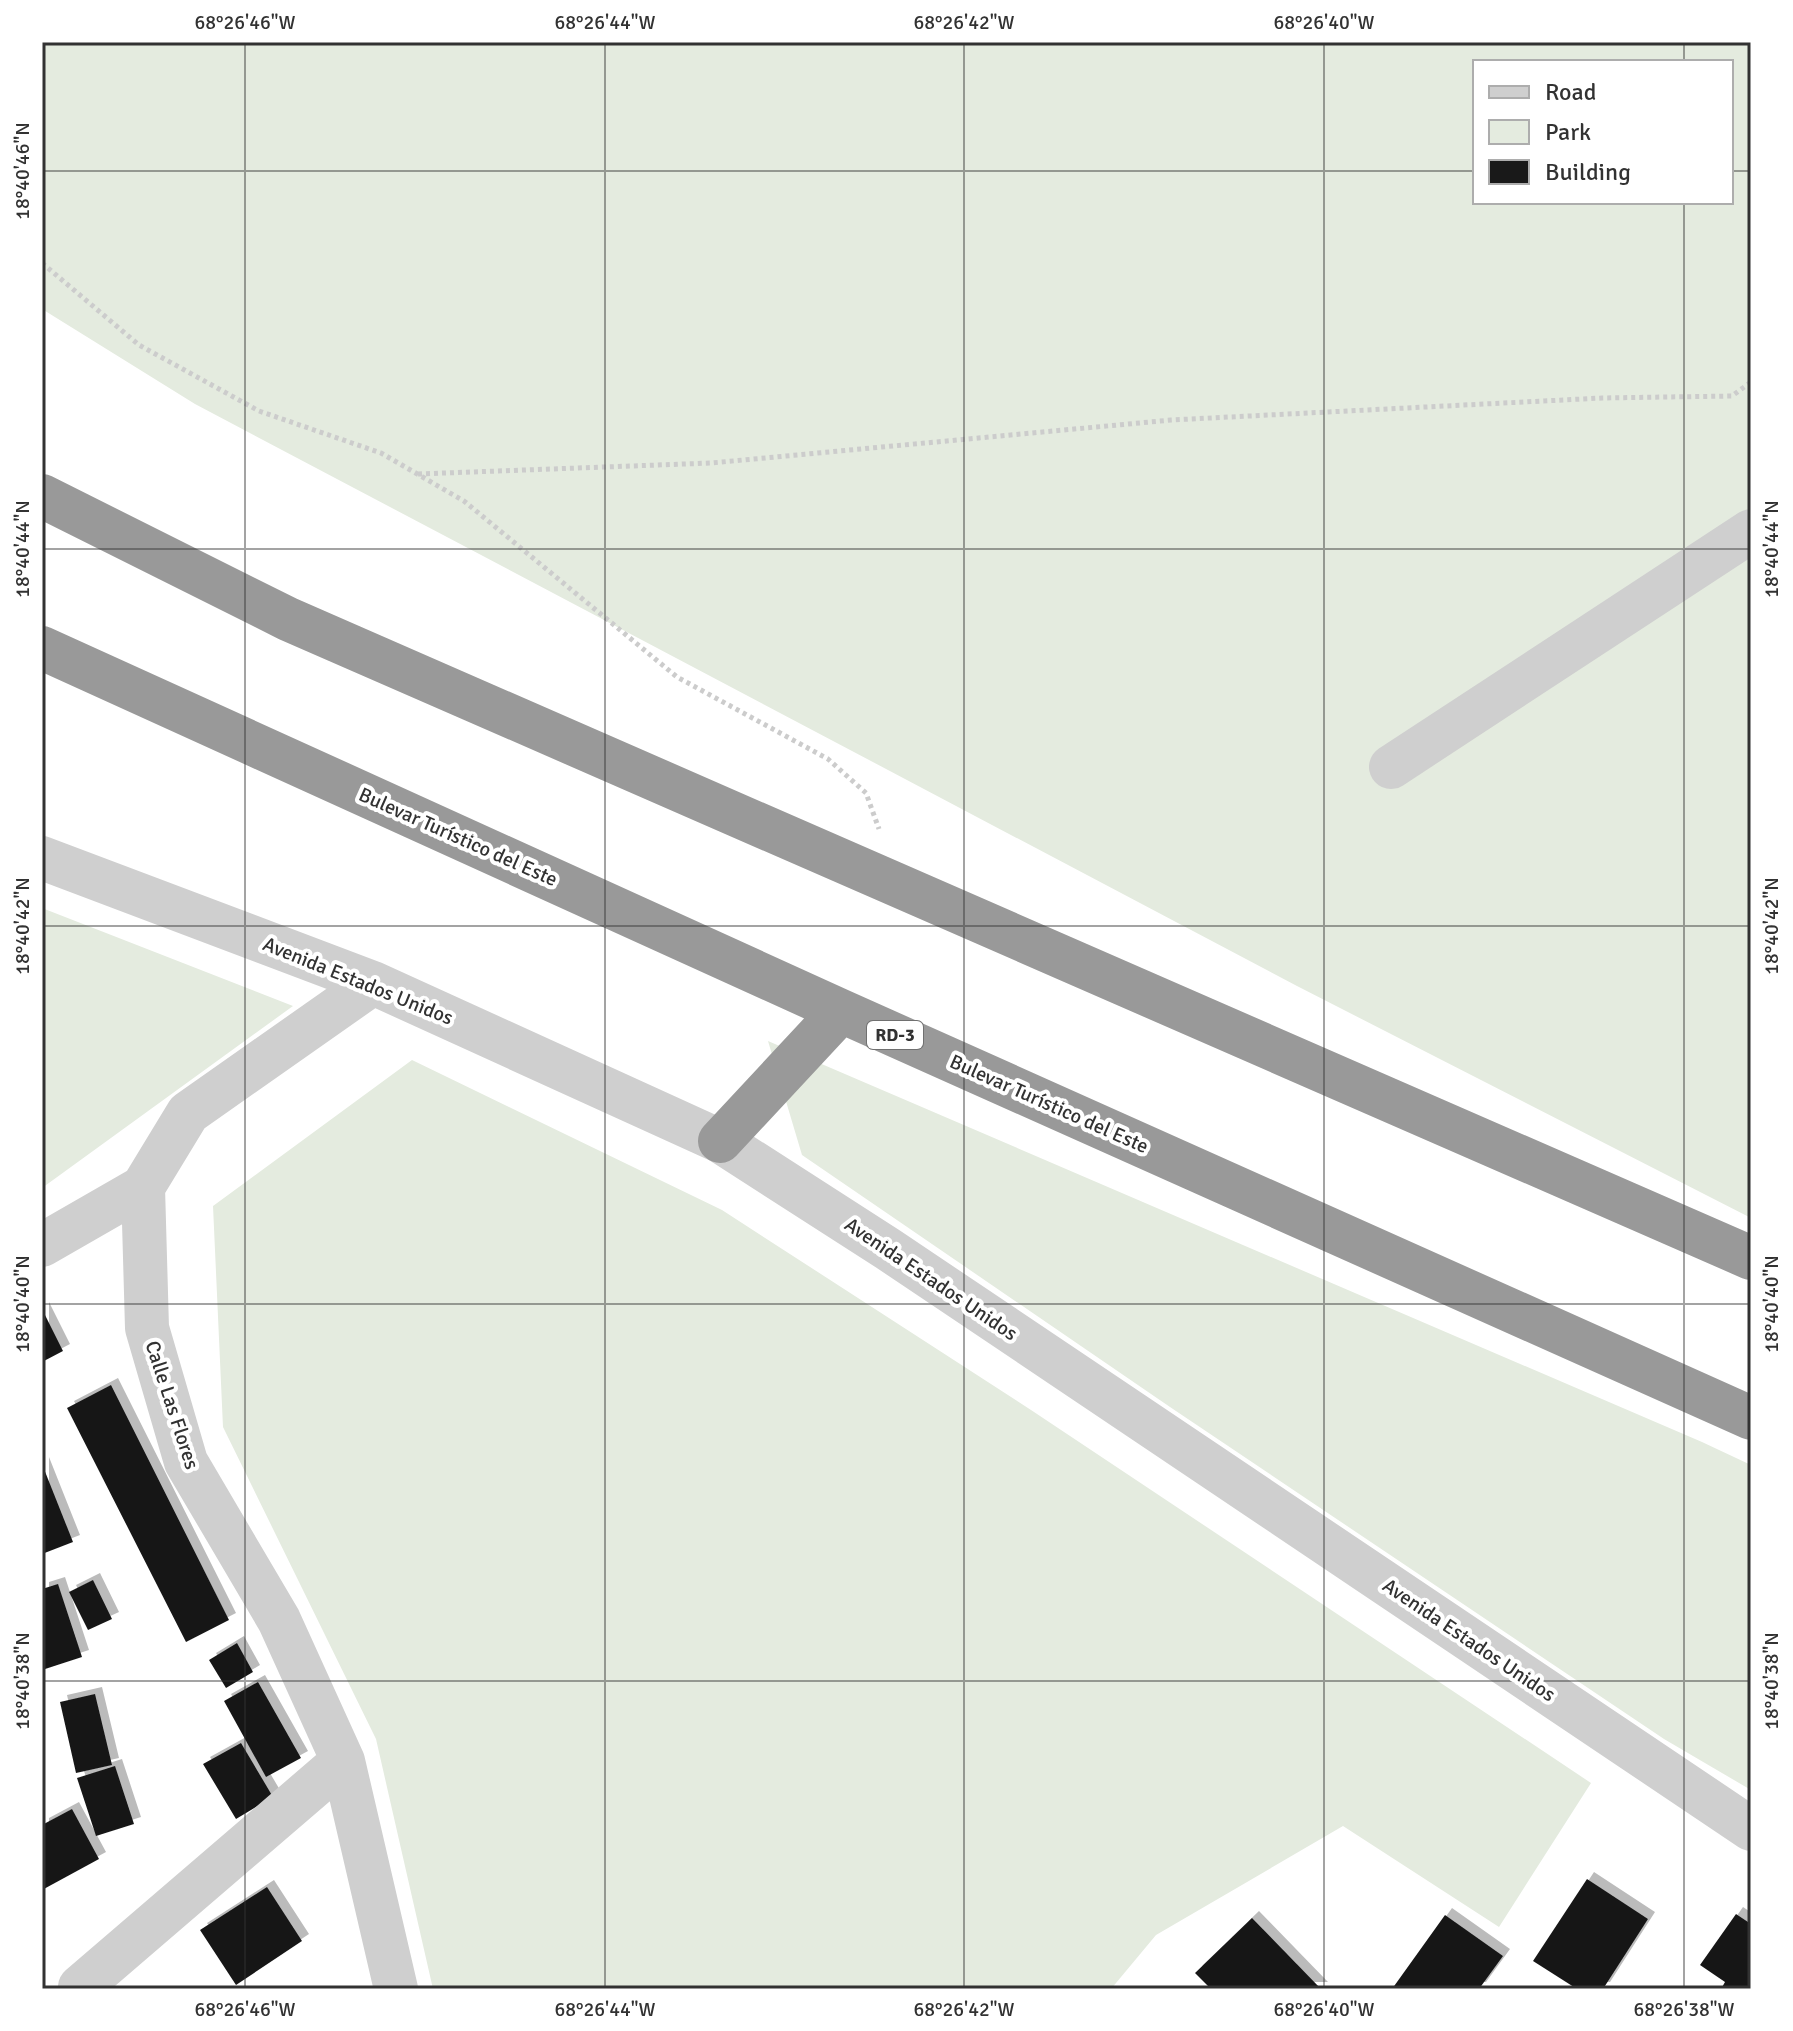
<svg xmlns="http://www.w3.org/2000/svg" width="1793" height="2031" viewBox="0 0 1793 2031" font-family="Signika,sans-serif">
  <defs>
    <filter id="shadow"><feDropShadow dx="7" dy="-7" stdDeviation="0" flood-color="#0004"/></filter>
  </defs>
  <rect width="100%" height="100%" fill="#fff"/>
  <path fill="#e4ebdf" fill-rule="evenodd" d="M42,42H1751V1218L1297,986L195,404L42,309ZM1475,62H1731V202H1475Z
    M42,908L293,1006L42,1188Z
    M768,1041L1702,1442L1751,1465V1790L1664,1739L1170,1407L802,1155Z
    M412,1060L722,1210L1031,1410L1591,1783L1499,1927L1343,1826L1156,1935L1111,1989H433L376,1739L223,1427L213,1206Z"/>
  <path fill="#191919" filter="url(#shadow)" d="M42,1309L63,1351L42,1362Z
    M111,1385L229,1620L186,1642L67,1408Z
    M42,1464L73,1542L42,1554Z
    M93,1580L112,1619L88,1630L69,1592Z
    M58,1584L82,1657L42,1670V1589Z
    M237,1643L253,1672L226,1688L209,1660Z
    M258,1682L301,1758L266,1777L224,1701Z
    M95,1694L112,1765L76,1773L60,1702Z
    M241,1743L273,1797L236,1819L203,1764Z
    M115,1766L134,1824L96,1836L77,1778Z
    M72,1809L99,1859L42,1890V1825Z
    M1587,1879L1648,1919L1603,1989H1577L1533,1961Z
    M267,1887L302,1941L236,1985L200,1930Z
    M1736,1914L1751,1924V1989H1721L1725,1982L1700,1965Z
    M1445,1915L1503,1956L1479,1989H1392Z
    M1252,1918L1321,1989H1211L1195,1973Z"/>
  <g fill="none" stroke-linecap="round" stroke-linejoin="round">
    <path stroke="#ccc" stroke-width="5" stroke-dasharray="4 4" stroke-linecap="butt" d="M42,263L139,345L259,411L381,453L464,501L677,677L828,759L866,793L879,829
      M418,474L711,463L1171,420L1602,398L1732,396L1751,382"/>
    <path stroke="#cfcfcf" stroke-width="44" d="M1391,767L1751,531
      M42,858L373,983L720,1141L888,1249L1751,1829
      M373,983L188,1113L143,1187L147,1328L186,1462L279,1620L343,1761L396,1989
      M42,1245L143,1187
      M80,1987L343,1761"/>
    <path stroke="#999" stroke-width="44" d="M42,496L288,619L1751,1258
      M42,648L841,1011L1751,1418
      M720,1141L841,1011"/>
  </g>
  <path fill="none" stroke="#323232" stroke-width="2" stroke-opacity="0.45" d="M245,42V1989M605,42V1989M964,42V1989M1324,42V1989M1684,42V62M42,171H1475M1731,171H1751M1684,202V1989M42,549H1751M42,926H1751M42,1304H1751M42,1681H1751"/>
  <g text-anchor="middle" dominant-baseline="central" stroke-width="8" stroke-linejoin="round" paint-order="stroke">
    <rect fill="#fff" stroke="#707070" stroke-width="2" x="867" y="1021" width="56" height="28" rx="6"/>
    <g font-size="18" font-weight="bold" fill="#323232">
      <text x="895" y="1035">RD-3</text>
    </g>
    <g font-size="20" fill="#323232" stroke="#fff">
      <text transform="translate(458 837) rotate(24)">Bulevar Turístico del Este</text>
      <text transform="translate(358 981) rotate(22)">Avenida Estados Unidos</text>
      <text transform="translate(1049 1104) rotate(24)">Bulevar Turístico del Este</text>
      <text transform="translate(931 1279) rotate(34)">Avenida Estados Unidos</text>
      <text transform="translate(172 1405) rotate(72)">Calle Las Flores</text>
      <text transform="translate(1469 1640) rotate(34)">Avenida Estados Unidos</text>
    </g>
  </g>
  <rect width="1793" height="2031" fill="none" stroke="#ffffff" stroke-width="88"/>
  <rect x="1473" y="60" width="260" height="144" fill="#ffffff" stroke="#adadad" stroke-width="2"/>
  <rect x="1489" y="86" width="40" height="12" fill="#cfcfcf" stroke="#adadad" stroke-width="2"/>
  <text x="1545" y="100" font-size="24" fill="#323232">Road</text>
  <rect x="1489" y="120" width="40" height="24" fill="#e4ebdf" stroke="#adadad" stroke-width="2"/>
  <text x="1545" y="140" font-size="24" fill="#323232">Park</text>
  <rect x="1489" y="160" width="40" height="24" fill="#191919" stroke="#adadad" stroke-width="2"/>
  <text x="1545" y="180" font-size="24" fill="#323232">Building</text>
  <rect x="44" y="44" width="1705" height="1943" fill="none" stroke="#323232" stroke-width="3"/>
  <g font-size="20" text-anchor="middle" fill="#323232">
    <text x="245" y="29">68°26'46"W</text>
    <text x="605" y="29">68°26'44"W</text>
    <text x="964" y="29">68°26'42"W</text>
    <text x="1324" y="29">68°26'40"W</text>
    <text transform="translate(22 171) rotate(-90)" y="7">18°40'46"N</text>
    <text transform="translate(22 549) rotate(-90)" y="7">18°40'44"N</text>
    <text transform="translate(1771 549) rotate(-90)" y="7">18°40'44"N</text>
    <text transform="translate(22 926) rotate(-90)" y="7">18°40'42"N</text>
    <text transform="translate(1771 926) rotate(-90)" y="7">18°40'42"N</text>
    <text transform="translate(22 1304) rotate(-90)" y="7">18°40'40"N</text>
    <text transform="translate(1771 1304) rotate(-90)" y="7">18°40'40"N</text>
    <text transform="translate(22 1681) rotate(-90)" y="7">18°40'38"N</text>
    <text transform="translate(1771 1681) rotate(-90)" y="7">18°40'38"N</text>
    <text x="245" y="2016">68°26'46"W</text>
    <text x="605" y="2016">68°26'44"W</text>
    <text x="964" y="2016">68°26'42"W</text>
    <text x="1324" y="2016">68°26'40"W</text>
    <text x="1684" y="2016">68°26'38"W</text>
  </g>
</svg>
